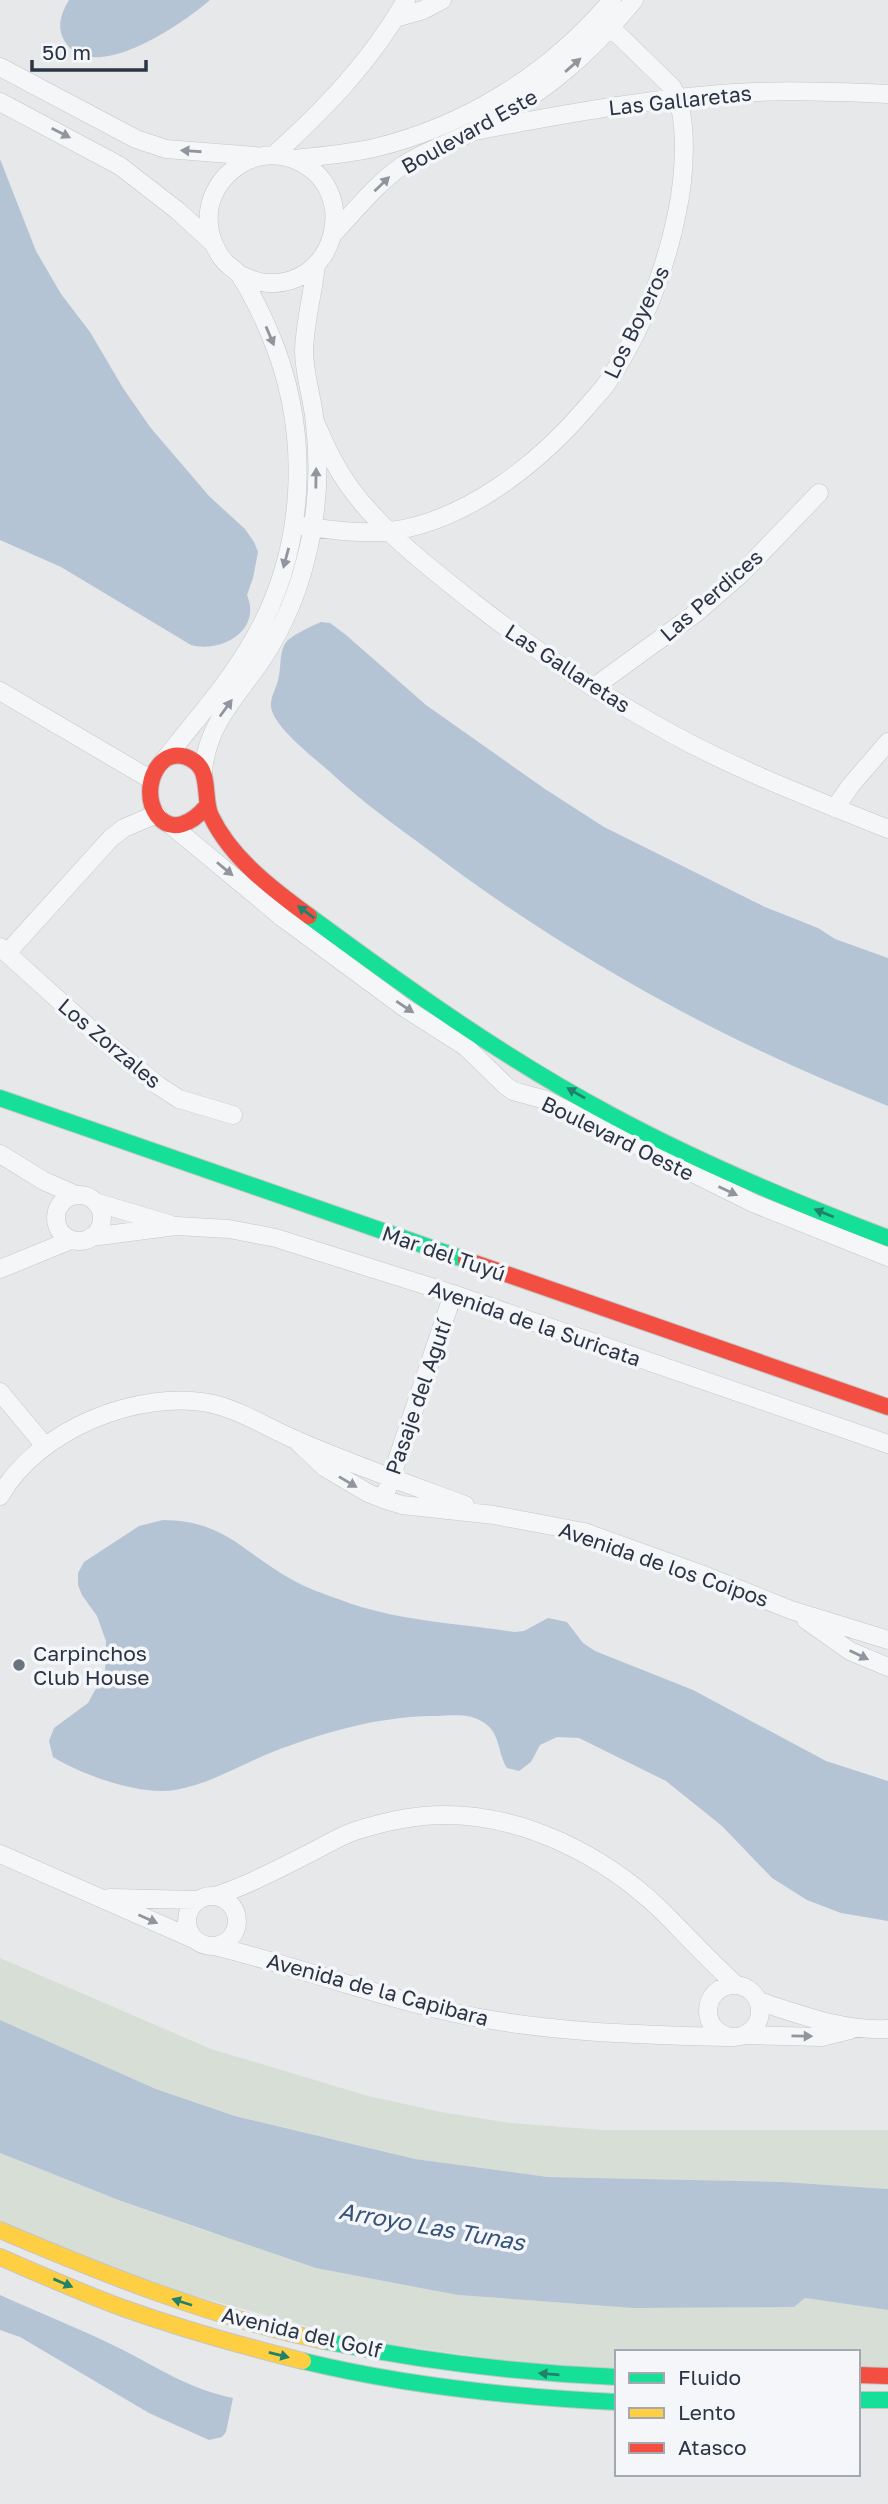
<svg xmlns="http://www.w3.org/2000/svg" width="888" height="2504" viewBox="0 0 888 2504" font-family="'Golos Text',sans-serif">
  <rect width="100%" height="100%" fill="#e6e8ea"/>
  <path fill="#d6ded6" d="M0,1958L211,2049L368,2096L441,2112L510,2123L602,2130H888V2189L783,2182L548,2177L415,2159L236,2116L156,2089L0,2020Z
    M0,2153L121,2201L206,2231L458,2295L633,2308L793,2307L805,2298L888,2310V2369H858V2352H617V2369L561,2368L358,2340L146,2283L0,2223Z"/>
  <path fill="#b4c4d5" d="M69,0H210C184,23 91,88 64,40C56,26 62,12 69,0Z
    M0,159L36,251L61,294L90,332L123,388L150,427L209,496L245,529L254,542L258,552L253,578L247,595C262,631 221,653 191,645L61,567L0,540Z
    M321,622L330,623L346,635L426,705L545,789L604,827L765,907L818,928L835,939L888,958V1106C725,1042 569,957 430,851C396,826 361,801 330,772C313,757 279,731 272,711C268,700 276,690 278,680C282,668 278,650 288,640C295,634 313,625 321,622Z
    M163,1520C226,1521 242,1552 291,1579C306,1588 324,1594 341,1600C395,1621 457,1623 514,1632L524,1631L548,1618L567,1622L583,1643L595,1651L693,1690L826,1761L888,1781V1921L841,1913L807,1900L772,1878L722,1826L666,1781L579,1738L557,1737L540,1745L531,1762L519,1771L507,1768C497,1752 501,1733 483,1722C469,1712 448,1716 431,1716C376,1717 321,1733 270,1753C238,1766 210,1784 175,1790C141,1796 82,1775 53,1757L49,1741L54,1728L88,1703L105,1672L106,1641L97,1616L82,1595L78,1585V1573L84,1562L139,1526Z
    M0,2020L156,2089L235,2116L415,2159L548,2177L783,2182L888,2189V2310L805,2298L794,2307L633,2308L458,2295L316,2268L121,2201L0,2153Z
    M0,2295C40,2313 81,2329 119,2348C159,2368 189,2389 233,2398L226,2432L222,2437L209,2440L149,2413L20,2337L0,2330Z"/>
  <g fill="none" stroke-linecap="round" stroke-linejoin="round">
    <g stroke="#c4c6c8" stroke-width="19">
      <path id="street" d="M395,18L423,10L442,0
        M0,67L136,139L166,149L255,156
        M0,102L120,166L178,211L213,243
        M474,131C566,114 660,96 754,92C799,90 844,92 888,94
        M274,155C326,108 371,61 406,0
        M294,159C320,156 347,154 374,148C466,126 551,73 612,0
        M334,233C355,211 377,183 402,166C424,151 451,143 474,131C541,95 586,59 634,0
        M315,422C321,434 326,448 333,460C362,517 425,564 474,603C537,652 604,697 674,735C742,772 816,800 888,829
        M295,525C326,529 360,535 391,531C466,521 538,464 586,408C593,399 603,390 609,380C642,329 665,272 677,213C684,180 690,116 672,87L599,16
        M594,687L696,613L742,573L819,493
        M0,691L150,779
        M166,758C196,719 230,682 254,639C307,547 311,431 270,334C262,315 252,294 241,277C238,271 231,268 226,263C217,254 210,238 209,225C204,181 250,143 293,159C365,186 336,295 260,282C253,281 247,277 240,275
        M203,771C208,721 239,695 265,655C282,628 297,594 305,562C317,518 320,469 315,424C313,399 304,375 304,350C305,321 313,293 316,265
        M835,808L851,785L888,742
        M172,826L283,918L405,1008L466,1047L505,1085L513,1091L546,1100L753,1203L888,1257
        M0,947L105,1042L159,1086L179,1099L233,1115
        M7,953L111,838L124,828L157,814
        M0,1154L44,1181L76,1195
        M56 1218a23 23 0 1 1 46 0a23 23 0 1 1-46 0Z
        M95,1202L169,1224
        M91,1237L176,1226L229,1229L276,1238L453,1294L888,1444
        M0,1269L71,1240
        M0,1392L45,1446
        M295,1439L324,1467L368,1493L383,1499L402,1505L494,1515L584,1532L706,1576L791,1610L888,1640
        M387,1490L453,1294
        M0,1496C37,1430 139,1388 213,1404C242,1411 268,1428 296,1440C351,1464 408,1484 465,1505
        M806,1620L850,1651L888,1667
        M0,1854L196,1940
        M215,1896C249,1885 280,1868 312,1852C326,1845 340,1836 355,1831C383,1822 415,1815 444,1815C524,1815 603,1855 660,1909C685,1934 709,1960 735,1984
        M187 1921a25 25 0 1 1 50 0a25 25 0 1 1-50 0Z
        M110,1898L197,1900
        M214,1946C293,1965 370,1994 450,2012C540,2032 635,2035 727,2037
        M708 2011a26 26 0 1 1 52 0a26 26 0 1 1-52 0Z
        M758,2001C801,2015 843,2031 888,2029
        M746,2035L822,2037L850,2030"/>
    </g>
    <g stroke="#c4c6c8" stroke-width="18">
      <path id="fast" d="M309,916C405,987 504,1058 611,1115C700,1163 793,1202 888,1238
        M0,1098L466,1260
        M324,2341C421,2361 518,2373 617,2377
        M303,2361C406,2386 511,2397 617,2402
        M858,2400H888"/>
    </g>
    <g stroke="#c4c6c8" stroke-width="18">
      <path id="slow" d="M0,2230C106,2275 211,2317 324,2341
        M0,2257C41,2275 82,2293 123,2308C182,2329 242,2346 303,2361"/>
    </g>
    <g stroke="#c4c6c8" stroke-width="18">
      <path id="jam" d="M206,807C193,822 172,835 157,815C138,788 161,739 194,761C211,772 203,800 211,816C231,858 272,889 309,916
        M466,1260L888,1407
        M858,2375L888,2376"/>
    </g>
    <use href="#street" stroke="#f5f6f7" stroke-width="18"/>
    <use href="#fast" stroke="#16e098" stroke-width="16"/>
    <use href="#slow" stroke="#ffcf43" stroke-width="16"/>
    <use href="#jam" stroke="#f24e42" stroke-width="16"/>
  </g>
  <defs><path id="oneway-solid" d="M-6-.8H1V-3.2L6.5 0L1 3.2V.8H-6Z" transform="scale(1.75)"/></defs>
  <g fill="#90959e">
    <use href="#oneway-solid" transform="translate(573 65) rotate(-41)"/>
    <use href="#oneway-solid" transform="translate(61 133) rotate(27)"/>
    <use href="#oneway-solid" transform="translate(191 151) rotate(-176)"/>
    <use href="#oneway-solid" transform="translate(382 184) rotate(-44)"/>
    <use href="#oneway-solid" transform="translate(270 336) rotate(67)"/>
    <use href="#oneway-solid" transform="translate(316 478) rotate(-89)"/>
    <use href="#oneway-solid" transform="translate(286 558) rotate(105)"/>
    <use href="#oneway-solid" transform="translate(226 708) rotate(-54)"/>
    <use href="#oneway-solid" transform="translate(225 869) rotate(40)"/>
    <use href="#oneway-solid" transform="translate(405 1007) rotate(34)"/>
    <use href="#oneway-solid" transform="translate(728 1191) rotate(25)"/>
    <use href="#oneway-solid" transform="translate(348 1482) rotate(31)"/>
    <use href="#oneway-solid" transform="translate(859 1655) rotate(26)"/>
    <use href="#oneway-solid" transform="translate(148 1919) rotate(24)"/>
    <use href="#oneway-solid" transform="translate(802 2036) rotate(1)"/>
  </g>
  <g fill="#22816a">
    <use href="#oneway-solid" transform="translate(306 912) rotate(-143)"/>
    <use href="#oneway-solid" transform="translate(576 1093) rotate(-150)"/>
    <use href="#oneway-solid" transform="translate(824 1213) rotate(-158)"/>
    <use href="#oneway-solid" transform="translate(63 2283) rotate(23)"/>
    <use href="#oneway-solid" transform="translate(182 2302) rotate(-162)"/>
    <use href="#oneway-solid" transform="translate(279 2355) rotate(14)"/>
    <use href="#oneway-solid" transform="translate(549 2374) rotate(-175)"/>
  </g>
  <circle fill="#6c737f" stroke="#f4f6f9" stroke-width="2.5" cx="19" cy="1665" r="7"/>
  <g text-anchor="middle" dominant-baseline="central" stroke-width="7" stroke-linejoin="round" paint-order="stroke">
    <g font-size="21" fill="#2b3445" stroke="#f4f6f9">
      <text transform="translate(680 100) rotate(-6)">Las Gallaretas</text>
      <text transform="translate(469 131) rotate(-29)">Boulevard Este</text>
      <text transform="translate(636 322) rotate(-64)">Los Boyeros</text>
      <text transform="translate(711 595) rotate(-41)">Las Perdices</text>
      <text transform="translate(568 668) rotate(33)">Las Gallaretas</text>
      <text transform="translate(110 1043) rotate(40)">Los Zorzales</text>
      <text transform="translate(618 1138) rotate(26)">Boulevard Oeste</text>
      <text transform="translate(444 1253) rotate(19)">Mar del Tuyú</text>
      <text transform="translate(535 1323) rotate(19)">Avenida de la Suricata</text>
      <text transform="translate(418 1397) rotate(-71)">Pasaje del Agutí</text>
      <text transform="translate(664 1564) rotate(19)">Avenida de los Coipos</text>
      <text transform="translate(378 1989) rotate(15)">Avenida de la Capibara</text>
      <text transform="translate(302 2332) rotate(13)">Avenida del Golf</text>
    </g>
    <g font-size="21" fill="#2b3445" stroke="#f4f6f9" text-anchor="start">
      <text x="33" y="1653">Carpinchos<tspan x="33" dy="24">Club House</tspan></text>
    </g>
    <g font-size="23" font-style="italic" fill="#34527a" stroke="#f4f6f9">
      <text transform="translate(432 2226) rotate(10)">Arroyo Las Tunas</text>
    </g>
  </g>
  <rect x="615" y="2350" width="245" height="126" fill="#f4f6f9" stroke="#a4a8b1" stroke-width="2"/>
  <rect x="629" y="2373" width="35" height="10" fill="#16e098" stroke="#a4a8b1" stroke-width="2"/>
  <text x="678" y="2385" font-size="21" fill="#2b3445">Fluido</text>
  <rect x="629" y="2408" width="35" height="10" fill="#ffcf43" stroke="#a4a8b1" stroke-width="2"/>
  <text x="678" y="2420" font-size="21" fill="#2b3445">Lento</text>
  <rect x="629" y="2443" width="35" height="10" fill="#f24e42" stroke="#a4a8b1" stroke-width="2"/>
  <text x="678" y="2455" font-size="21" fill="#2b3445">Atasco</text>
  <path d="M32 60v10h114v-10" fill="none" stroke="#2b3445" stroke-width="3.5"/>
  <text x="42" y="60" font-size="21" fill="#2b3445" stroke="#f4f6f9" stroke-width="5" paint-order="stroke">50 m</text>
</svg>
